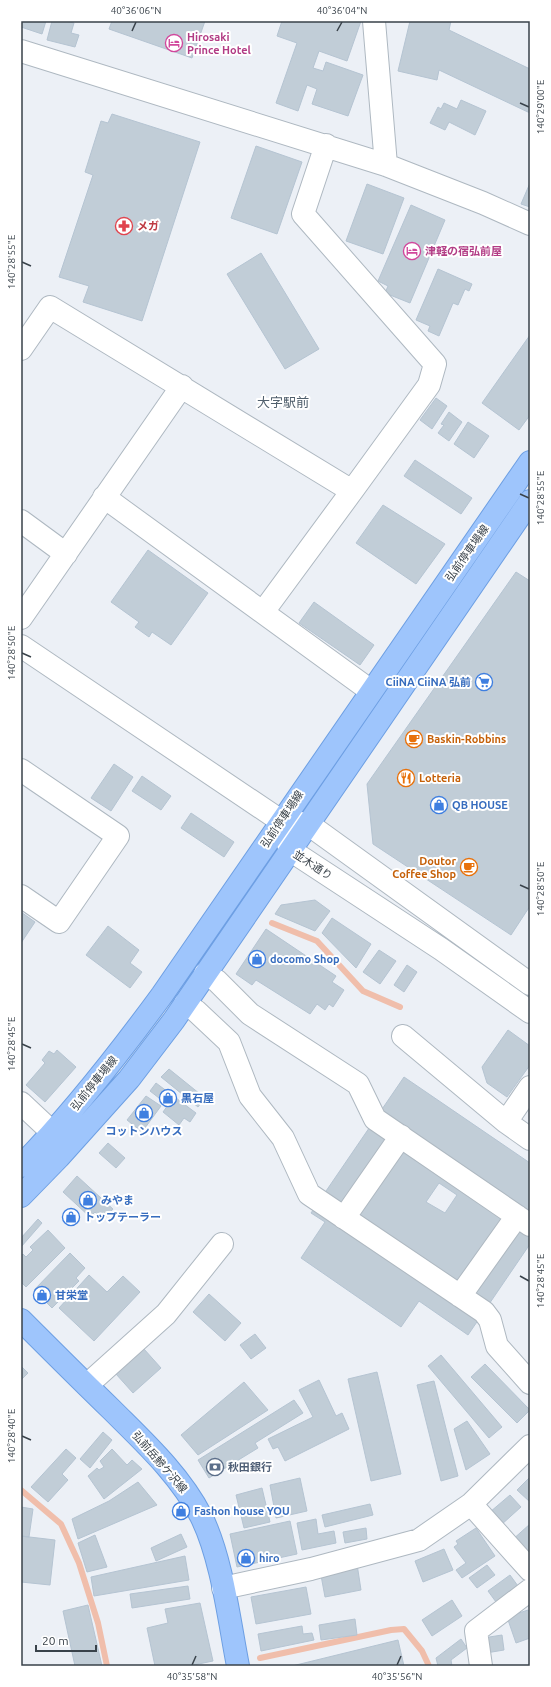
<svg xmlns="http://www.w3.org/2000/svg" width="551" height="1687" viewBox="0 0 551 1687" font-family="Ubuntu,'Noto Sans JP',sans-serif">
  <rect width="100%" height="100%" fill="#ecf0f6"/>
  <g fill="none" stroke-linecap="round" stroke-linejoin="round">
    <path stroke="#f0beab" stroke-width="6" d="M272,923L317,941L363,991L400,1007
      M21,1490L61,1524L79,1563L98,1623L107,1666
      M260,1658L391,1630L404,1629L422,1651L429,1666"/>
  </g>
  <path fill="#c1cdd7" stroke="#b5c4d2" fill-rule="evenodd" d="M22,21H46L42,34L21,27Z
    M52,21H65L74,23L71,33L79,35L75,47L47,40Z
    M112,21H205L192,58L109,29Z
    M282,21H361L347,61L319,51L313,68L323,71L326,62L363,75L348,116L312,104L317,89L307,85L298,111L276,103L297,43L277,36Z
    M410,21H451L449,30L530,69V113L439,70L437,80L398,71Z
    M461,100L486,111L475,135L449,122L445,130L430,123L438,107L441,109L444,103L457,109Z
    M112,114L200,142L142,321L83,302L89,286L59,277L93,175L85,172L101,121L108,123Z
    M256,146L302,162L277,234L231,218Z
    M530,183V207L521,204Z
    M367,184L404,198L383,254L346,241Z
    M411,205L445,220L410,303L385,293L388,286L378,281Z
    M261,253L319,349L285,369L227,274Z
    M438,269L472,284L469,291L465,289L458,305L453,303L439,336L428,331L430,326L416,320Z
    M530,335V415L519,430L482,403Z
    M436,398L447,406L432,429L420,420Z
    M449,412L462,422L449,441L438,433L444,425L441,424Z
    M468,422L489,436L474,458L454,444Z
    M415,460L472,498L461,514L404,476Z
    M383,505L445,544L416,584L356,543Z
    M148,550L208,593L171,645L152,632L149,637L135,627L139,622L111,602Z
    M516,572L530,581V906L511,935L373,844L367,784Z
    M314,602L374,645L360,665L299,623Z
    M114,764L133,777L111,811L91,798Z
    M142,776L171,796L161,810L132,791Z
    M191,813L234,842L224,857L181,828Z
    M315,900L330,911L315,931L275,914L281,905Z
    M21,912L35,922L21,943Z
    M332,918L371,944L356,968L322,933Z
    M108,926L139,950L130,963L142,972L130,988L86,955Z
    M266,929L336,976L332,982L344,990L333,1007L329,1004L325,1010L317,1004L310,1014L256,980L252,985L236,974Z
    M379,950L396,961L380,984L363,972Z
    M407,965L417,972L404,992L394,985Z
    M508,1030L530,1046V1065L507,1097L487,1083L482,1067Z
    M57,1050L76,1067L45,1102L26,1085L45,1063L42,1060L49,1051L54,1054Z
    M169,1069L205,1098L198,1107L161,1077Z
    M404,1077L530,1163V1244L468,1335L419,1301L401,1327L301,1258L325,1222L311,1213ZM439,1183L457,1195L445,1213L426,1202Z
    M156,1083L196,1113L190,1122L184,1118L179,1125L163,1112L168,1105L150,1091Z
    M146,1096L161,1106L142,1132L127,1120Z
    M108,1143L125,1158L116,1168L99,1153Z
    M77,1176L113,1209L103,1220L95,1212L90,1217L63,1192Z
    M38,1219L42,1223L21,1247V1238Z
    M48,1230L65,1248L26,1287L21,1282V1256L23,1254L26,1257L33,1250L30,1247Z
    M70,1253L85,1268L76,1278L79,1281L52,1308L34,1290Z
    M89,1275L107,1292L123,1276L140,1292L94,1341L59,1308Z
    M209,1294L241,1323L225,1341L193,1312Z
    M255,1334L266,1348L251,1359L240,1345Z
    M144,1349L161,1368L133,1393L116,1374Z
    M441,1355L502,1427L489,1438L428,1366Z
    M485,1364L530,1410L517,1423L471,1377Z
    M21,1366L28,1373L21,1380Z
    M377,1372L401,1474L371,1481L348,1379Z
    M319,1380L336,1416L342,1413L349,1429L285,1461L278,1447L273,1449L268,1439L313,1417L299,1390Z
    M434,1381L458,1476L441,1481L417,1385Z
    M244,1382L268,1410L198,1455L181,1435Z
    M294,1400L303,1413L255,1443L258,1448L209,1478L198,1460Z
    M467,1421L490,1454L466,1470L454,1429Z
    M103,1432L112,1440L90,1468L80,1459Z
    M66,1449L76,1458L62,1474L68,1480L48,1502L31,1487Z
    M112,1449L127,1465L132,1460L142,1469L104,1499L88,1476L97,1468L99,1470L104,1467L100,1461Z
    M530,1477V1502L517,1490Z
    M300,1478L307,1511L276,1518L270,1485Z
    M138,1482L157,1505L78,1539L72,1519L109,1501Z
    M262,1488L270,1522L244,1528L236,1495Z
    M510,1495L521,1507L501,1525L490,1512Z
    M370,1504L373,1515L325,1527L322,1515Z
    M21,1507L33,1509L29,1537L21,1536Z
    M316,1519L318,1534L334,1531L336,1543L302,1550L297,1523Z
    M290,1521L297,1554L237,1567L230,1534Z
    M530,1524V1563L511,1541Z
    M366,1528L367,1539L345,1543L343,1532Z
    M476,1528L495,1556L462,1578L456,1570L466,1563L454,1547L458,1544L456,1541Z
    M181,1534L187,1547L156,1561L151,1548Z
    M95,1535L107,1567L87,1572L78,1543Z
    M21,1536L55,1540L50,1585L21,1582Z
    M444,1549L453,1570L423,1582L415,1561Z
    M185,1556L189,1580L94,1596L91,1577Z
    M357,1564L361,1590L325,1597L320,1570Z
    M487,1565L495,1575L477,1588L469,1578Z
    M510,1575L518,1586L496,1602L488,1591Z
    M188,1586L190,1599L132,1608L130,1594Z
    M306,1587L311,1614L256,1624L251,1597Z
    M452,1600L462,1616L432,1636L422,1620Z
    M200,1603L213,1661L189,1666H155L147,1628L168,1623L165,1609Z
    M88,1605L102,1666H75L63,1611Z
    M528,1610L530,1613V1638L516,1643L507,1617Z
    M355,1619L357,1635L321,1640L319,1625Z
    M302,1626L303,1634L312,1633L314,1640L261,1651L258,1634Z
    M502,1635L504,1650L486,1653L483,1638Z
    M461,1639L467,1648L451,1660L452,1666H438L436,1658Z
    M398,1640L404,1666H292Z"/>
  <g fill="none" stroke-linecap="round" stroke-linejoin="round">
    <g stroke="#aeb8c1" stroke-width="24">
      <path id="minor" d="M374,21L386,165
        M21,51L386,165L483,203L530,224
        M326,145L303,214L435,364L429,385L352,491
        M21,349L50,307L352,491L263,612
        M104,497L371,691
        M21,521L66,554
        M21,618L182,386
        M21,646L281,821L308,824L530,984
        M21,770L118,836L59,922L21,896
        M284,832L290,850L441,949L530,1012
        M205,974L217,981L250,1014L358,1084L375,1119L530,1225
        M185,1004L196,1011L229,1042L250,1096L283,1138L309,1194L484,1312L490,1320L497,1346L530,1383
        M403,1036L506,1122L530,1139
        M21,1103L53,1133
        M506,1122L530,1087
        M344,1218L401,1136
        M460,1296L517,1216
        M87,1385L166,1314L222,1244
        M471,1504L530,1570
        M223,1588L311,1569L419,1540L471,1504L530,1446
        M481,1666L476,1631L530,1590"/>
    </g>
    <g stroke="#6d9fe3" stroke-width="24">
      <path id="major" d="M21,1166C73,1113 118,1055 162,995L530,462
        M21,1196L59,1157L129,1079L174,1020L530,501
        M21,1320C51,1350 81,1380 112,1410C144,1442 180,1475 201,1516C222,1558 229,1620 238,1666"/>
    </g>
    <use href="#minor" stroke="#fff" stroke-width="22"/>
    <use href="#major" stroke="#9ec5fc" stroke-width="22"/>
  </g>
  <path fill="none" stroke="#39424a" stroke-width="1.5" d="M132,31L136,22M337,31L342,22M520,103L529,107M22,262L31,266M520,494L529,498M22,653L31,657M520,885L529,889M22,1044L31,1048M520,1276L529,1281M22,1436L31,1440M192,1665L196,1656M397,1665L401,1656"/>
  <defs>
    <g id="hotel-ring" transform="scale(0.9)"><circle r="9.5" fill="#fff" stroke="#d1479c" stroke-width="1.5"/><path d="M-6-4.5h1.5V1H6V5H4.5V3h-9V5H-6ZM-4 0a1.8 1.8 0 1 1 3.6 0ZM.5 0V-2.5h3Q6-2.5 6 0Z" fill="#d1479c"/></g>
    <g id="pharmacy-ring" transform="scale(0.9)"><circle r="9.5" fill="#fff" stroke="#e0444e" stroke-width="1.5"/><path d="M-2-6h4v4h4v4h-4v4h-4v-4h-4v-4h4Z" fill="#e0444e"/></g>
    <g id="supermarket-ring" transform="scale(0.9)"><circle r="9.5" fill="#fff" stroke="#3f7fe0" stroke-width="1.5"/><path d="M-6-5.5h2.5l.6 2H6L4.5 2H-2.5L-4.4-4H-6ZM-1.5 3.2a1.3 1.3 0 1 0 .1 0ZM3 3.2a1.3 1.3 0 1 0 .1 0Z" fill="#3f7fe0"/></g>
    <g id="cafe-ring" transform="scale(0.9)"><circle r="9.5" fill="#fff" stroke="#e8710a" stroke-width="1.5"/><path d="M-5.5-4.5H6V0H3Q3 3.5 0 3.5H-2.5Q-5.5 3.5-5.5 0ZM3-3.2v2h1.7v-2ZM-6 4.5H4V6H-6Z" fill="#e8710a"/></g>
    <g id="restaurant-ring" transform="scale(0.9)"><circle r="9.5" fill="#fff" stroke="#e8710a" stroke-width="1.5"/><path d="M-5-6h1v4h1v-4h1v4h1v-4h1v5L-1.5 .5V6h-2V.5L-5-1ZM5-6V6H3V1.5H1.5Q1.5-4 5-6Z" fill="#e8710a"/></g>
    <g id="shop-ring" transform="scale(0.9)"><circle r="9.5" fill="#fff" stroke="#3f7fe0" stroke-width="1.5"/><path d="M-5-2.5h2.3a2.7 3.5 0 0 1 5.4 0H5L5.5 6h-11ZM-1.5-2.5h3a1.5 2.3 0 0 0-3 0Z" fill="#3f7fe0"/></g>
    <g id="bank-ring" transform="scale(0.9)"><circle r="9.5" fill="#fff" stroke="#5c6f8a" stroke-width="1.5"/><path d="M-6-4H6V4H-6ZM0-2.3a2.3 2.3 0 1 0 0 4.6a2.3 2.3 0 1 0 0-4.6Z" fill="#5c6f8a"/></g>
  </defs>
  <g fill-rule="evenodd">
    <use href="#hotel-ring" x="174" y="43"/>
    <use href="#pharmacy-ring" x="124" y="226"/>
    <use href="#hotel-ring" x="412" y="251"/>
    <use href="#supermarket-ring" x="484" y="682"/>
    <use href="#cafe-ring" x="414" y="739"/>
    <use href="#restaurant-ring" x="406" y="778"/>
    <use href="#shop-ring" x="439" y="805"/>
    <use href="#cafe-ring" x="469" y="867"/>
    <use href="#shop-ring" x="257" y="959"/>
    <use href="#shop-ring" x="168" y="1098"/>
    <use href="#shop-ring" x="144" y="1113"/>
    <use href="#shop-ring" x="88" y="1200"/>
    <use href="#shop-ring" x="71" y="1217"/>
    <use href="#shop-ring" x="42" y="1295"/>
    <use href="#bank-ring" x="215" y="1467"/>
    <use href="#shop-ring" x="181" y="1511"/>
    <use href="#shop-ring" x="246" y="1558"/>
  </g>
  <g text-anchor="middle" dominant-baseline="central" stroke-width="4" stroke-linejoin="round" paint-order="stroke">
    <g font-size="11" font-weight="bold" fill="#b23c85" stroke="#fff" text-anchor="start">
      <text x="187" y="37">Hirosaki<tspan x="187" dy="13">Prince Hotel</tspan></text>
      <text x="425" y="251">津軽の宿弘前屋</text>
    </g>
    <g font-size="11" font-weight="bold" fill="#be3a42" stroke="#fff" text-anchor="start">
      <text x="137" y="226">メガ</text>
    </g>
    <g font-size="11" fill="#39424a" stroke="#fff">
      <text transform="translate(467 553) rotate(-55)">弘前停車場線</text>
      <text transform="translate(282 819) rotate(-56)">弘前停車場線</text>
      <text transform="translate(313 865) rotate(33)">並木通り</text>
      <text transform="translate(94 1083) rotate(-51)">弘前停車場線</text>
      <text transform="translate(160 1462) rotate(49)">弘前岳鰺ケ沢線</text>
    </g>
    <g font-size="11" font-weight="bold" fill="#366cbe" stroke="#fff" text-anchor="start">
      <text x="471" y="682" text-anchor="end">CiiNA CiiNA 弘前</text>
      <text x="452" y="805">QB HOUSE</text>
      <text x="270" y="959">docomo Shop</text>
      <text x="181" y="1098">黒石屋</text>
      <text x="144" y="1131" text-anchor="middle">コットンハウス</text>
      <text x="101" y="1200">みやま</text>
      <text x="84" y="1217">トップテーラー</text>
      <text x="55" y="1295">甘栄堂</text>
      <text x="194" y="1511">Fashon house YOU</text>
      <text x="259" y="1558">hiro</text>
    </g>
    <g font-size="11" font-weight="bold" fill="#c56008" stroke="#fff" text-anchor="start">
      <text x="427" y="739">Baskin-Robbins</text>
      <text x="419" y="778">Lotteria</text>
      <text x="456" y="861" text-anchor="end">Doutor<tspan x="456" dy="13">Coffee Shop</tspan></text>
    </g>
    <g font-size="11" font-weight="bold" fill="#4e5e75" stroke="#fff" text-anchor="start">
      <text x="228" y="1467">秋田銀行</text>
    </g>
    <g font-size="13" fill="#51606d" stroke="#fff">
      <text x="283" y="402">大字駅前</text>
    </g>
  </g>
  <rect width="551" height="1687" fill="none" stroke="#ffffff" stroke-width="44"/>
  <path d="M36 1645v6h60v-6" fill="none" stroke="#39424a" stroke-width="2"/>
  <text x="42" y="1645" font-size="12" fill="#39424a" stroke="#ffffff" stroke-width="3" paint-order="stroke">20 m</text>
  <rect x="22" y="22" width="507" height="1643" fill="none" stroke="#39424a" stroke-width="1.5"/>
  <g font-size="10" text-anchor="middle" fill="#39424a">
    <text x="136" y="14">40°36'06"N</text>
    <text x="342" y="14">40°36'04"N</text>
    <text transform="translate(540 107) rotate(-90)" y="4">140°29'00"E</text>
    <text transform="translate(11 262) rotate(-90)" y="4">140°28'55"E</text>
    <text transform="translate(540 498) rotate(-90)" y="4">140°28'55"E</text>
    <text transform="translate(11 653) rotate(-90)" y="4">140°28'50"E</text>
    <text transform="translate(540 889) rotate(-90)" y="4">140°28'50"E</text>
    <text transform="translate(11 1044) rotate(-90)" y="4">140°28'45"E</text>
    <text transform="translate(540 1281) rotate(-90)" y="4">140°28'45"E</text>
    <text transform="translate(11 1436) rotate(-90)" y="4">140°28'40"E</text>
    <text x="192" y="1680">40°35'58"N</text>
    <text x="397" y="1680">40°35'56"N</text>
  </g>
</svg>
